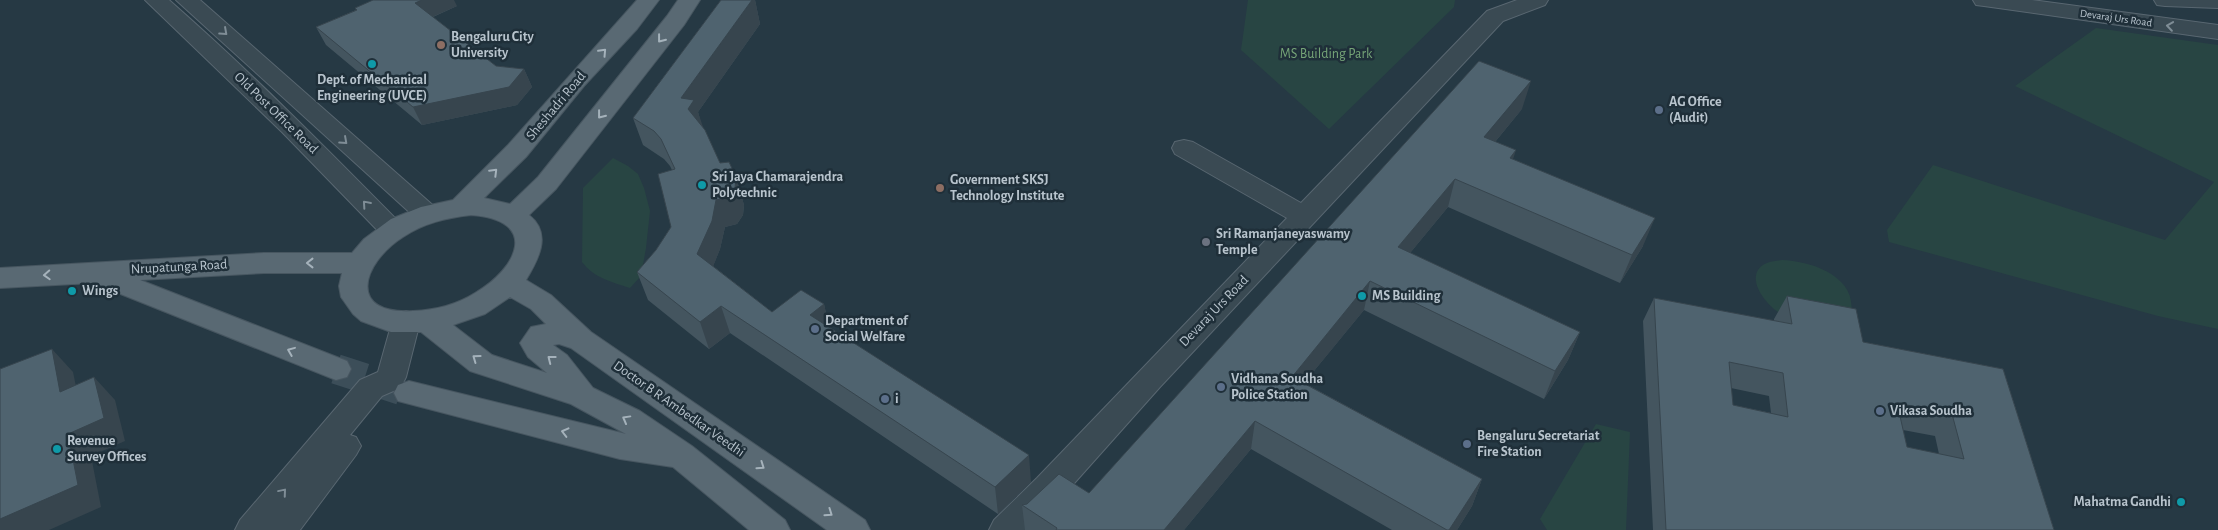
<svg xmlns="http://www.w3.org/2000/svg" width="2218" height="530" viewBox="0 0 2218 530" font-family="'Alegreya Sans',sans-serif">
  <rect width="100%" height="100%" fill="#263944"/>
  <path fill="#284543" d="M1248,0H1455L1454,7L1329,129L1241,50Z
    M2096,28L2218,45V329L2158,316L1889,242L1887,230L1933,165L2165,240L2214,182L2015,86Z
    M613,158L628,166L638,174L644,188L650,211L646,248L641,276L630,288C612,282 594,278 582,262L583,188Z
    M1782,260C1811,261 1857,276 1851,313C1837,313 1799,319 1789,317C1774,314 1748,286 1758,270C1763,262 1773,261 1782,260Z
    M1596,424L1630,432L1626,530H1547L1540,519Z"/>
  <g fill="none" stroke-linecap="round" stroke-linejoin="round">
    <path stroke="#3c4e59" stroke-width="30" stroke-dasharray="30 15" stroke-linecap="butt" d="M336,369L401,390"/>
    <g stroke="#596771" stroke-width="2">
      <path id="minor" d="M145,0H169C250,71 325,147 401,224L405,230L401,236L392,239L383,236L282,132Z
        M176,0H200L436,208L440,214L436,220L427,223L418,220Z
        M1517,0H1548L1545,5L1503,21L1160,387L1061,498L1028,530H989L994,520L1037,478L1287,218L1175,154L1172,148L1175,142L1184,140L1193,142L1301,203L1487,11Z
        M1973,0H2032L2218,25V39L1984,6L1976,5Z
        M2154,0H2218V8L2165,6L2157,5Z
        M406,311L416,314L420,322L406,377L402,385L398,389L382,396L350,435L356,437L361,446L356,455L300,530H235L240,520L360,380L378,372L392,322L396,314Z"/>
    </g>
    <g stroke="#475660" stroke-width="2">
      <path id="major" d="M637,0H659L637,29L584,86L526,157L484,198L510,204L538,177L667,16L678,0H700L684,25L556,189L529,215C553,234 538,260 526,280L551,295L591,332L865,520L870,530H827L571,348L559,344L553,345L567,355L593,388L640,411L692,446L785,520L790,530H749L673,467L620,459L398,401L394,393L398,385L409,381L626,434L571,404L470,371L421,332H391L361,321L353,314L341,297L339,286L342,273H264L140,280L347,361L351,369L347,377L336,380L93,283L0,288V268L264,253H352L364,239L391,219L421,207L453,200L508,145ZM471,215C540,220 518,268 475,293C456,305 435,310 413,311C347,315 361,264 403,237C424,223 446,218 471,215ZM510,297L531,309L546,324L531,327L520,343L528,357L547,373L492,355L453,325L485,314Z"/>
    </g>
    <use href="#minor" fill="#3a4a53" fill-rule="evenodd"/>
    <use href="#major" fill="#596973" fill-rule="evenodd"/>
  </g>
  <path fill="#44555f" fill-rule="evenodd" d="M721,0H755L760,24L698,112L702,127L720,163L736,177L744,205L743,215L737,224L725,227L720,249L713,266L772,312L824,304L829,328L1031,482L998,514L730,333L709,349L648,300L637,272L656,250L671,227L672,170L670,166L664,159L643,145L633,118Z
    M457,6L433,17L496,66L524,69L532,87L517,105L422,125L326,45L316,27L356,10L355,8Z
    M1522,109L1495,142L1513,159L1643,246L1620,283L1448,207L1410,253L1580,332L1568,360L1544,399L1364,310L1304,383L1482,479L1472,506L1457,530H1392L1251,449L1184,530H1025L1022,505L1089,493Z
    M1787,296L1863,342L2003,369L2054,530H1653L1643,321L1654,298L1774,321V319ZM1731,388L1769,396L1771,413L1733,405ZM1903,430L1935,436L1939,454L1907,447Z"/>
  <path fill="#37454e" d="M422,0H454L457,6L423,21L415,3Z
    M752,0H755L760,24L698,112L703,127L696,136L681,98Z
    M524,69L532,87L517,105L422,125L413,107Z
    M1531,81L1522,109L1476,165L1484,137Z
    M1516,150L1507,178L1510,158Z
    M736,177L744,205L743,215L737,224L725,227L720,249L707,282L697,254L716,200Z
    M1455,179L1448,207L1392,275L1398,247Z
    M1655,218L1643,246L1620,283L1632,255Z
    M1370,281L1364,310L1287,404L1292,377Z
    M824,304L830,331L810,315Z
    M721,306L730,333L709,349L700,322Z
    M1580,332L1568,360L1544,399L1555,371Z
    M52,349L73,372L82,415L60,392Z
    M94,377L115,400L125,441L91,456L101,507L49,530H0V519L68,434Z
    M1255,421L1251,449L1184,530H1164Z
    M1029,455L1031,482L998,514L995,487Z
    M1482,479L1472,506L1457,530H1449Z"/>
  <path fill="#4f636f" stroke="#37454e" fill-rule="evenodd" d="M373,0H422L415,3L496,66L524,69L509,87L413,107L316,27L357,10L355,8Z
    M721,0H752L681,98L694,100L688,109L705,130L720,163L729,162L736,177L735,188L729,197L716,200L712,221L697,254L772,312L801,290L824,304L810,315L1029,455L995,487L721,306L700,322L637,272L656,250L671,227L658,174L675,169L661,139L654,131L633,118Z
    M1479,61L1531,81L1484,137L1516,150L1510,158L1655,218L1632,255L1455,179L1398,247L1580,332L1555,371L1370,281L1292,377L1482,479L1449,530H1447L1255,421L1164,530H1056L1057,528L1022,505L1027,504L1059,474L1089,493Z
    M1787,296L1856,309L1863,342L2003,369L2054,530H1666L1654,298L1792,324ZM1729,362L1783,373L1788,417L1733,405ZM1897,403L1952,414L1964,459L1907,447Z
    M52,349L60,392L94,377L104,418L68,434L78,485L0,519V369Z"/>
  <defs><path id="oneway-chevron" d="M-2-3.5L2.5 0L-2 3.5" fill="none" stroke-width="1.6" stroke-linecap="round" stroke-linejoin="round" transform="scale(1.25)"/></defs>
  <g stroke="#7f8d96">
    <use href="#oneway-chevron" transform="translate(2170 26) rotate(-172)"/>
    <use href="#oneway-chevron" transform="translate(224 32) rotate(42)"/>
    <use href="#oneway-chevron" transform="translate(344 141) rotate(42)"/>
    <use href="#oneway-chevron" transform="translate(366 204) rotate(-131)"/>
    <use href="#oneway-chevron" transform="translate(283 492) rotate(-50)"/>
  </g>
  <g stroke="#a5b2bb">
    <use href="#oneway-chevron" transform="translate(661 39) rotate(128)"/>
    <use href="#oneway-chevron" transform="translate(603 52) rotate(-47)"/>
    <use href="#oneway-chevron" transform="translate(601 115) rotate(128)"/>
    <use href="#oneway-chevron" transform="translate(494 172) rotate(-45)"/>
    <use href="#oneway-chevron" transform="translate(310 263) rotate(-180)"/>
    <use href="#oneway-chevron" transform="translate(47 275) rotate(177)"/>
    <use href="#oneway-chevron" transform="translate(291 351) rotate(-158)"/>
    <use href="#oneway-chevron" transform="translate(476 358) rotate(-144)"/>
    <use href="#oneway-chevron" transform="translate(551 359) rotate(-142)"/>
    <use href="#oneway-chevron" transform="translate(626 419) rotate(-151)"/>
    <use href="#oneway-chevron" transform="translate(565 432) rotate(-166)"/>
    <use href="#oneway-chevron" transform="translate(761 466) rotate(35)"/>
    <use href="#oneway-chevron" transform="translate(829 513) rotate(35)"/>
  </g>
  <g fill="#8d6e63" stroke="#1f2f39" stroke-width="2">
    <circle cx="441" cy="45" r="5"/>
    <circle cx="940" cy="188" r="5"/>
  </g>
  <g fill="#0f9aa8" stroke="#1f2f39" stroke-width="2">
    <circle cx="372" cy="64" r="5"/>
    <circle cx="702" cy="185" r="5"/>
    <circle cx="72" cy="291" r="5"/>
    <circle cx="1362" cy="296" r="5"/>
    <circle cx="57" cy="449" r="5"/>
    <circle cx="2181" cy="502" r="5"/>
  </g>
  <g fill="#5c6f8a" stroke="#1f2f39" stroke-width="2">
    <circle cx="1659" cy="110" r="5"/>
    <circle cx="815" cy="329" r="5"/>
    <circle cx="1221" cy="387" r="5"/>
    <circle cx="885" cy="399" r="5"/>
    <circle cx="1880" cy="411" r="5"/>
    <circle cx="1467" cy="444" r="5"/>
  </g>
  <circle fill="#6b7280" stroke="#1f2f39" stroke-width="2" cx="1206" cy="242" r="5"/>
  <g text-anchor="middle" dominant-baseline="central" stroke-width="5" stroke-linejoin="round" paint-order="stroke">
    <g font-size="11" fill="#b8c4cd" stroke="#1f2f39">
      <text transform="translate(2116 18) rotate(8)">Devaraj Urs Road</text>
    </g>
    <g font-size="14" font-weight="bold" fill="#b8c4cd" stroke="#1f2f39" text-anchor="start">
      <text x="451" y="37">Bengaluru City<tspan x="451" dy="16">University</tspan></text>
      <text x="372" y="80" text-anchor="middle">Dept. of Mechanical<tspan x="372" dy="16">Engineering (UVCE)</tspan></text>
      <text x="1669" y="102">AG Office<tspan x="1669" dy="16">(Audit)</tspan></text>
      <text x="712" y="177">Sri Jaya Chamarajendra<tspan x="712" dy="16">Polytechnic</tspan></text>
      <text x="950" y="180">Government SKSJ<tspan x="950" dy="16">Technology Institute</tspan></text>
      <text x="1216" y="234">Sri Ramanjaneyaswamy<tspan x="1216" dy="16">Temple</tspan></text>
      <text x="82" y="291">Wings</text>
      <text x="1372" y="296">MS Building</text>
      <text x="825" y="321">Department of<tspan x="825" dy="16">Social Welfare</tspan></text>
      <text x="1231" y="379">Vidhana Soudha<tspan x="1231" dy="16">Police Station</tspan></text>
      <text x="895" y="399">i</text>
      <text x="1890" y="411">Vikasa Soudha</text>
      <text x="1477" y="436">Bengaluru Secretariat<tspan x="1477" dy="16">Fire Station</tspan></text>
      <text x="67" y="441">Revenue<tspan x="67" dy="16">Survey Offices</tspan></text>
      <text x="2171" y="502" text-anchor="end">Mahatma Gandhi</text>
    </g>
    <g font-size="14" fill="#75a477" stroke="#1f2f39">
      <text x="1326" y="54">MS Building Park</text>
    </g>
    <g font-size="14" fill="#b8c4cd" stroke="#1f2f39">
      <text transform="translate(556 106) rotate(-50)">Sheshadri Road</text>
      <text transform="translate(276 113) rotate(44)">Old Post Office Road</text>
      <text transform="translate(179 267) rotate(-3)">Nrupatunga Road</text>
      <text transform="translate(1214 311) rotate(-46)">Devaraj Urs Road</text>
      <text transform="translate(679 409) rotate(35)">Doctor B R Ambedkar Veedhi</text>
    </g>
  </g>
</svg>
